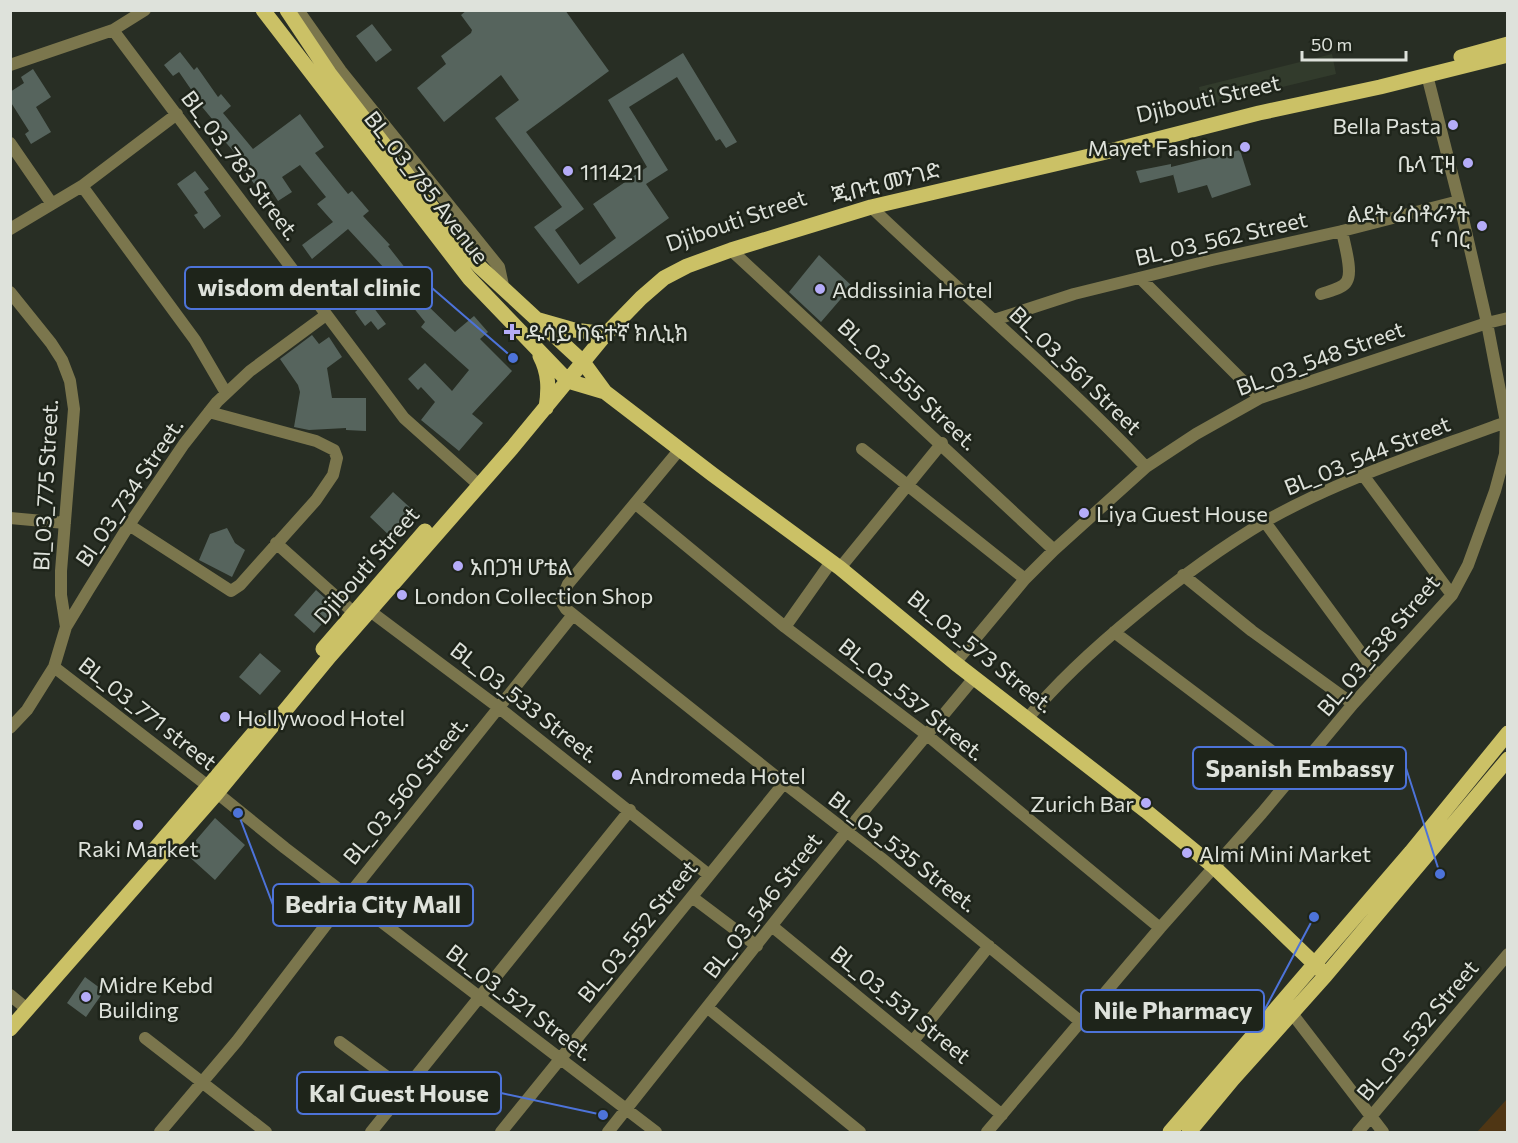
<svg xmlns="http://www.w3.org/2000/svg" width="1518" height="1143" viewBox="0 0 1518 1143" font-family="Commissioner,'Noto Sans Ethiopic',sans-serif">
  <rect width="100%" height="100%" fill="#282e24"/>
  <path fill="#323b2c" d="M1332,54L1336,74L1203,106L1199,87Z"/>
  <path fill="#4f3614" d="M1507,1099V1132H1477Z"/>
  <path fill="#56645d" d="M467,10H565L609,71L526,132L584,209L555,230L580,265L616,238L593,204L647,167L608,100L683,53L737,142L726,148L720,139L716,141L677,77L629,107L668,170L646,184L669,218L578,284L534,227L562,207L495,118L519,100L501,75L444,122L417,88L446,64L441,56L471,33L472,30L461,15Z
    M372,24L392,50L376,62L356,36Z
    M180,52L194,70L197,67L218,97L221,94L231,106L223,113L253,149L300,114L324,147L315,153L348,194L352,191L369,211L363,216L390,245L388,246L431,301L426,304L455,332L474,316L488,332L480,339L512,371L472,414L483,423L459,451L421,420L435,402L421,387L418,390L408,379L425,363L452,391L469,370L421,327L425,322L383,270L385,269L348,229L312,259L302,245L333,222L317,204L326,197L300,165L282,177L292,192L278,201L264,179L255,185L233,155L235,153L213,128L217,125L198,102L199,101L179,72L173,76L164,65Z
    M33,69L51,97L36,107L51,132L31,144L25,134L29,131L10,101V92L24,83L21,77Z
    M1240,150L1251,185L1212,198L1207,185L1178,193L1173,174V175L1140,183L1136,171L1171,164V167Z
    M195,171L209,189L204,192L221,216L204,229L194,215L198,213L177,184Z
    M819,255L852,286L821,322L789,292Z
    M353,274L367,292L364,295L386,324L378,330L371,321L365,326L355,312L361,307L342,283Z
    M312,335L319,344L329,337L342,357L327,368L332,398H366V431L346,430V428L309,430L294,427L300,392L298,385L280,359Z
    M393,492L416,513L393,539L370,517Z
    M227,528L235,543L245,550L232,577L199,560L210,534Z
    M316,590L336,608L314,633L294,615Z
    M260,653L281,671L260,695L239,677Z
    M215,818L245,845L215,880L185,853Z
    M85,977L104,991L86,1017L67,1003Z"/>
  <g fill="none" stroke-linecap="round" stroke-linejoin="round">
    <path stroke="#7b764d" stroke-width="12" d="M298,10L341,71L499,267L504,290
      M113,30L404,418L479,485
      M10,65L113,30L145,10
      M10,143L52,204
      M82,186L195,340L226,393
      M871,207C962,294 1059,375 1146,467
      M10,229L82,186L177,114
      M731,250L1054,550
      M1140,278L1260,398
      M10,292L51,343L62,360L70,381L74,409L61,571V595L66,627
      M1321,294C1329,291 1343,289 1347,281C1353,271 1344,243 1342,231
      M994,320L1074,294L1212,260L1342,231L1459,201
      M680,449L568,584L561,601L566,609L784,783L881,858L1081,1022
      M862,449L1025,579
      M1363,475L1452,595
      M636,504L785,627L927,735L1160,928
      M10,518L65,523
      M1265,522L1378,676
      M129,525L231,591L240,585L316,500L333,475L337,458L334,450L316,441L209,412
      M276,543L361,619
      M840,568L942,443
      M1183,575L1252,631L1353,704
      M370,611L498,707L709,875
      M785,627L831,562
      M1114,632L1298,771
      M955,663L1025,579L1054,550L1146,467L1196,434L1260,398L1487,323L1508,318
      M54,667L217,793L285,848L656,1132
      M1028,718C1060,679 1097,646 1136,614C1177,580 1220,548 1266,521C1339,479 1426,452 1506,422
      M10,728L27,710L54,667L66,627L89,589L129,525L184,444L217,402L250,371L326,315
      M692,897L757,946
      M773,927L1002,1115
      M10,995L27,1009
      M1287,1007L1383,1132
      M708,1008L860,1132
      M145,1038L266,1132
      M913,1041L989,946
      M340,1042L405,1090
      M160,1132L237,1041L348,896L572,616
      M371,1132L630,810
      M501,1132L784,783
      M608,1132L846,832L974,678
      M987,1132L1160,928L1262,813L1353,704L1452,595L1468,565L1495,491L1505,454L1506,422L1487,323L1459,201L1427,75
      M1358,1132L1508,954"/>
    <path stroke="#cbc166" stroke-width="15" d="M263,10L469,278L568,381L605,392
      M287,10L329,73L466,251L480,267L583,362L605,392L712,474L840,568L955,663L1146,811L1214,867L1326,975
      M1461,57L1508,44
      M539,320L574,330L606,334
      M540,356C549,373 549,389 546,408
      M323,649L425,531
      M153,851L264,721
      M10,1029L217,793L330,656L512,448L606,334L641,298L664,278L687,266L731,250L871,207L1102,153L1259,113L1380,87L1508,55
      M1170,1132L1411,852L1508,733
      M1189,1132L1233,1079L1326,975L1508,759"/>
  </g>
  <g fill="#b5acf8" stroke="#1e241a" stroke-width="2">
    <circle cx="1453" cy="125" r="6"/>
    <circle cx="1245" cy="147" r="6"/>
    <circle cx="1468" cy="163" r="6"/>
    <circle cx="568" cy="171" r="6"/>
    <circle cx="1482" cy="226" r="6"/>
    <circle cx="820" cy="289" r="6"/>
    <path d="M509 323h6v6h6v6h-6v6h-6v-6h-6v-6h6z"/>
    <circle cx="1084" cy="513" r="6"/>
    <circle cx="458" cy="566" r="6"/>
    <circle cx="402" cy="595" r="6"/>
    <circle cx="225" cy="717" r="6"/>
    <circle cx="617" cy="775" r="6"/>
    <circle cx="1146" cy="803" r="6"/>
    <circle cx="138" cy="825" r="6"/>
    <circle cx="1187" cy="853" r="6"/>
    <circle cx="86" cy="997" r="6"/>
  </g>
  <g text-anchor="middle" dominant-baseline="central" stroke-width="5" stroke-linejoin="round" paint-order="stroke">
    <g font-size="22" fill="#dee2db" stroke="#1e241a">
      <text transform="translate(1208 98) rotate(-13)">Djibouti Street</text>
      <text transform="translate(241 165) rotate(53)">BL_03_783 Street.</text>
      <text transform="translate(886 182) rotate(-14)">ጂቡቲ መንገድ</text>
      <text transform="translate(427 187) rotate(52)">BL_03_785 Avenue</text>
      <text transform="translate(736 220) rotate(-19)">Djibouti Street</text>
      <text transform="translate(1221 238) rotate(-13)">BL_03_562 Street</text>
      <text transform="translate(1320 358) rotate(-20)">BL_03_548 Street</text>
      <text transform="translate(1076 370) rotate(44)">BL_03_561 Street</text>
      <text transform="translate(908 384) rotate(43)">BL_03_555 Street.</text>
      <text transform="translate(1367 455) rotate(-22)">BL_03_544 Street</text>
      <text transform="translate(45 485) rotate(-87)">Bl_03_775 Street.</text>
      <text transform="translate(129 492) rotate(-56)">Bl_03_734 Street.</text>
      <text transform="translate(366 565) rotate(-49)">Djibouti Street</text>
      <text transform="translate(1378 645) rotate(-50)">BL_03_538 Street</text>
      <text transform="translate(981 651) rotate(39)">BL_03_573 Street.</text>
      <text transform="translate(912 699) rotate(39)">BL_03_537 Street.</text>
      <text transform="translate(525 702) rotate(38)">BL_03_533 Street.</text>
      <text transform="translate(148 713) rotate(38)">BL_03_771 street</text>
      <text transform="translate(405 790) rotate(-51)">BL_03_560 Street.</text>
      <text transform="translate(903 851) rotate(38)">BL_03_535 Street.</text>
      <text transform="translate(762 905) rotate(-52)">BL_03_546 Street</text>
      <text transform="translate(637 931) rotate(-51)">BL_03_552 Street</text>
      <text transform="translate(520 1002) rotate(37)">BL_03_521 Street.</text>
      <text transform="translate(901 1004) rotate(39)">BL_03_531 Street</text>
      <text transform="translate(1417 1030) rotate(-50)">BL_03_532 Street</text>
    </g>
    <g font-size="22" fill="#dee2db" stroke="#1e241a" text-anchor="start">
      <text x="1441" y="125" text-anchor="end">Bella Pasta</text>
      <text x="1233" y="147" text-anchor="end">Mayet Fashion</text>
      <text x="1456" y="163" text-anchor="end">ቤላ ፒዛ</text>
      <text x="580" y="171">111421</text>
      <text x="1470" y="213" text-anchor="end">ልደት ሬስቶራንት<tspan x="1470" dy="25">ና ባር</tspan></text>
      <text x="832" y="289">Addissinia Hotel</text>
      <text x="526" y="332">ዱሳይ ከፍተኛ ክሊኒክ</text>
      <text x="1096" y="513">Liya Guest House</text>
      <text x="470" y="566">አበጋዝ ሆቴል</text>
      <text x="414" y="595">London Collection Shop</text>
      <text x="237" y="717">Hollywood Hotel</text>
      <text x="629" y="775">Andromeda Hotel</text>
      <text x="1134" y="803" text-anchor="end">Zurich Bar</text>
      <text x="138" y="848" text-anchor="middle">Raki Market</text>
      <text x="1199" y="853">Almi Mini Market</text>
      <text x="98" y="984">Midre Kebd<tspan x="98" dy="25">Building</tspan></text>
    </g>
  </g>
  <path fill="none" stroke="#4d73d9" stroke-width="2" d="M513 358L432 288M1440 874L1406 768M238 813L273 905M1314 917L1264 1011M603 1115L501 1093"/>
  <g fill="#4d73d9" stroke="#1e241a" stroke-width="2">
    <circle cx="513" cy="358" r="6"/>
    <circle cx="1440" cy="874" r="6"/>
    <circle cx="238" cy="813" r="6"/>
    <circle cx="1314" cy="917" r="6"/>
    <circle cx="603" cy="1115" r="6"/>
  </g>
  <g fill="#1e241a" stroke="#4d73d9" stroke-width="2">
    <rect x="185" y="267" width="247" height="42" rx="6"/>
    <rect x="1193" y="747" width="213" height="42" rx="6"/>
    <rect x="273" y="884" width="200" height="42" rx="6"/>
    <rect x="1081" y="990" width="183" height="42" rx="6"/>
    <rect x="297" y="1072" width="204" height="42" rx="6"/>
  </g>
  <g font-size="24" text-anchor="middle" font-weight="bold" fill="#dee2db">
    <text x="309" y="296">wisdom dental clinic</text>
    <text x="1300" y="777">Spanish Embassy</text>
    <text x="373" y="913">Bedria City Mall</text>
    <text x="1173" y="1019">Nile Pharmacy</text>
    <text x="399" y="1102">Kal Guest House</text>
  </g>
  <rect width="1518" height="1143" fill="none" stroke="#dee2db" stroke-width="24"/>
  <path d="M1302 51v9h104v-9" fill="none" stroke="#dee2db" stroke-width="3"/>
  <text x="1311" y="51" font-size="18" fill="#dee2db" stroke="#1e241a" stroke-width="4.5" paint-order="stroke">50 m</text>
</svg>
